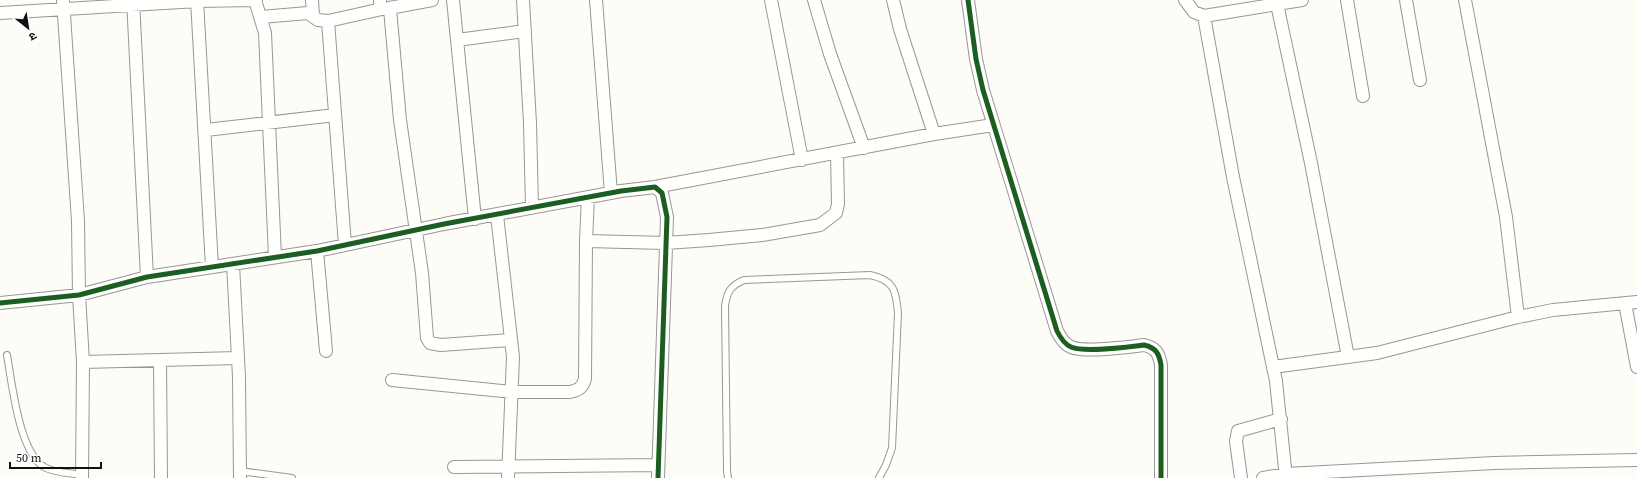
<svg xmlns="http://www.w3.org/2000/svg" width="1637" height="478" viewBox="0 0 1637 478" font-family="'Source Serif 4','Noto Sans Devanagari',serif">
  <rect width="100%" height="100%" fill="#fdfcf7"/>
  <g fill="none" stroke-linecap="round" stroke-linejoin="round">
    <g stroke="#979795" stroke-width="8">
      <path id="lane" d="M7,355C12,383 19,455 46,468C56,473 71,473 82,475
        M240,471L292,478
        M728,478L727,471L725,306C727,292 730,286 744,280L870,275C894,280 896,290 898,313L892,448L886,465L879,478"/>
    </g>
    <g stroke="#979795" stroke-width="14">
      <path id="street" d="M63,0L78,221L79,295L83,362L82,478
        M133,0L147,277
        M197,0L212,267
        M255,0L265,33L275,257
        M312,0L313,15
        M380,0V6L384,9L432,0
        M453,0L475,219
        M523,0L530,123L532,208
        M596,0L611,193
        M771,0L802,160
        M814,0L830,54L864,148
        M893,0L900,29L934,134
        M968,0L976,59L983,90L1057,331C1060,337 1064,344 1071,347C1085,353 1127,347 1144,345C1156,348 1159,353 1161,365V478
        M1185,0L1194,12L1204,16L1302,0
        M1347,0L1363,96
        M1406,0L1420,80
        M1465,0L1506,217L1518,317
        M1277,4L1311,163L1348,357
        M390,9L400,120L422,273L427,338L430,343L441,345L511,340
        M0,13L197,1L253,0L256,2
        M1204,16L1233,177L1276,381L1286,478
        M261,17L308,13L318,20L328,21L382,9
        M328,21L345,245
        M457,40L525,31
        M206,130L335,115
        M655,187L934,134L993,125
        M497,215L513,357L508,478
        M586,241L666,243L709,240L762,235L820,225L836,213L838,204L837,153
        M317,251L326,351
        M233,264L239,377L240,478
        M0,303L79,295L147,277L317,251L444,224L621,191L655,187L662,193L667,217L658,478
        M1625,303L1637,367
        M160,361L161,478
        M83,362L238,358
        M1273,367L1377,353L1518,317L1553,310L1637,302
        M392,380L512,392H570C579,390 582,388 585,379L586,241L588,197
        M454,467L658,465
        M1241,478L1236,441L1238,431L1281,419
        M1263,478L1286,474L1494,463L1637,460"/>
    </g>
    <use href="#lane" stroke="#fffffe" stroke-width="6"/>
    <use href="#street" stroke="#fffffe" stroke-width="12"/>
    <g stroke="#fff" stroke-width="8">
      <path id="cycleway" d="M968,0L976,59L983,90L1057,331C1060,337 1064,344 1071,347C1085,353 1127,347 1144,345C1156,348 1159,353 1161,365V478
        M0,303L79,295L147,277L317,251L444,224L621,191L655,187L662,193L667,217L658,478"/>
    </g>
    <use href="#cycleway" stroke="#1b5e20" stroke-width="5"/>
  </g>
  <g transform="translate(28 28) rotate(150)" stroke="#ffffff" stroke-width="3" paint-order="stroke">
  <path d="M0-3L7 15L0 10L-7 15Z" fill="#111111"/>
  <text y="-6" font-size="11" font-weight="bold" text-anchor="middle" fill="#111111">उ</text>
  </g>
  <path d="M10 462v6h91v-6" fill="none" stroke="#111111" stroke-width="2"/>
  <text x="16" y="462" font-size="12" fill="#111111" stroke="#ffffff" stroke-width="3" paint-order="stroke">50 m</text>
</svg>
